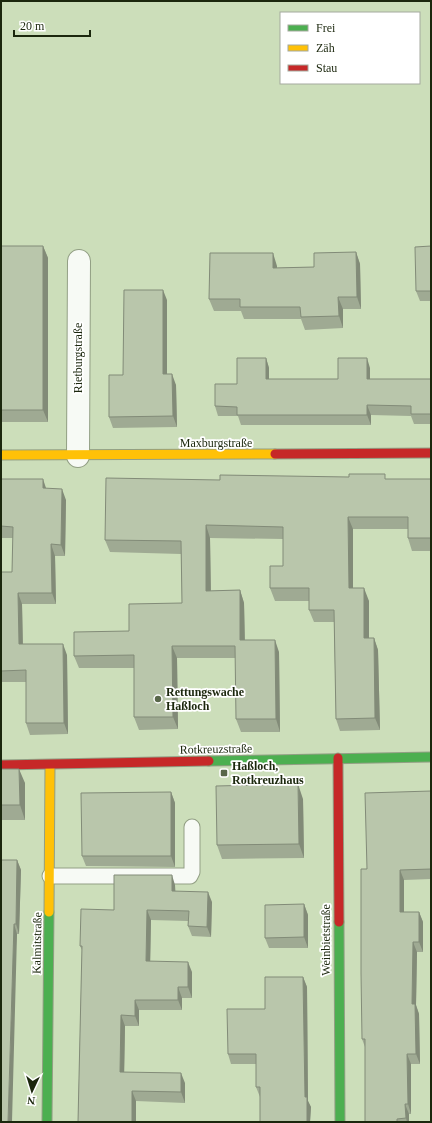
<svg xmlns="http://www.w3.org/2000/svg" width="432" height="1123" viewBox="0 0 432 1123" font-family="'Times New Roman',serif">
  <rect width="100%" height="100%" fill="#ccdeba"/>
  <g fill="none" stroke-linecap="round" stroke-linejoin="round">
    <g stroke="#929f84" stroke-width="17">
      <path id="lane" d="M50,876H190L192,872V827"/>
    </g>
    <g stroke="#929f84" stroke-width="24">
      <path id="street" d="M78,456L79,261"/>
    </g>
    <g stroke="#929f84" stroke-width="11">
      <path id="fast" d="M209,761L431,757
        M339,922L340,1122
        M47,1122L49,912"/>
    </g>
    <g stroke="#929f84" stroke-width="11">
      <path id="slow" d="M1,455L275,454
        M49,912L50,765"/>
    </g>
    <g stroke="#929f84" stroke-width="11">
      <path id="jam" d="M275,454L431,453
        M338,758L339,922
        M1,765L209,761"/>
    </g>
    <use href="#lane" stroke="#f7faf5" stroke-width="15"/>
    <use href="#street" stroke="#f7faf5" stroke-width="22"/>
    <use href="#fast" stroke="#4caf50" stroke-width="9"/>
    <use href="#slow" stroke="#ffc107" stroke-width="9"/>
    <use href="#jam" stroke="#c62828" stroke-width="9"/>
  </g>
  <path fill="#9faa93" d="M1,246H43L48,258V422H1Z
    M431,246V301H420L416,291Z
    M356,252L360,264L361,309H343V328L305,330L301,319H244L241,311H214L209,299L277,266V268L314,267Z
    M167,300V374L176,385L177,427L113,428L109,417L123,375Z
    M266,358L269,368V379H338L370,368V379H431V424H414L411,416L371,415V425H241L238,416H218L215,406L237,384Z
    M1,479L46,489L66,500L65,556H55L56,604H22L23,644L67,655L68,734L30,735L26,723V682H1V572H12L13,538H1Z
    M431,479V551H412L408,538V529H353V588L369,601V638H374L378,650L380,730L340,731L336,719L334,622H314L309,610V601H275L270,588L283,566V539L210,538L211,591L240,590L244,603L245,640L279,652L280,732H241L236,719V658H177L178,729L139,730L134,717V668H79L74,656L129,631L182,603L181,554L110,552L105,540L220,480Z
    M1,769L25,783V820H1Z
    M431,791V879L404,880V912H419L423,922V952H417L416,1005L419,1014L420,1064H411V1114H409V1122H365V1047L362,1039L367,869Z
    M171,792L175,803V867L86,866L82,856Z
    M303,799L304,858L222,859L217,845Z
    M17,860L21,870L19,934H17L1,1122Z
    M175,885V891L212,902L211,937L192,936L188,926V921L151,920L150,961L192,972V998H182V1010H139V1026H125L124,1072L185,1083V1103L136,1101V1122H78L82,950L80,946L114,910Z
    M304,904L308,915V948H269L265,938Z
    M303,977L307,987L308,1101L311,1107L310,1122H260V1097L256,1087V1064H231L228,1054L265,1009Z"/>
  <path fill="#828b78" d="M43,246L48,258V422L43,410Z
    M356,252L360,264L361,309L357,297Z
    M273,253L277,266V281L273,268Z
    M163,290L167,300V385L163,374Z
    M338,297L343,309V328L339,316Z
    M266,358L269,368V389L266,379Z
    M367,358L370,368V389L367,379Z
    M172,374L176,385L177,427L173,416Z
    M367,405L371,415V425L367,415Z
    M43,479L47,491L43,488Z
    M62,489L66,500L65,556L61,545Z
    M348,517L353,529V601L349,588Z
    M206,525L210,538L211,603L206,591Z
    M51,544L55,556L56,604L52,593Z
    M364,588L369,601V651L364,638Z
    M240,590L244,603L245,653L240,640Z
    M18,593L22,604L23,655L19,644Z
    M374,638L378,650L380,730L375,718Z
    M275,640L279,652L280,732L276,719Z
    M63,644L67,655L68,734L64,723Z
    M172,646L177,658L178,729L173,717Z
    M19,769L25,783V820L20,805Z
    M298,784L303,799L304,858L299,844Z
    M171,792L175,803V867L171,856Z
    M17,860L21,870L19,934L16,924Z
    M400,870L404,880V922L400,912Z
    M172,875L175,885L176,901L172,891Z
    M208,892L212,902L211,937L207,927Z
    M304,904L308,915V948L304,937Z
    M147,910L151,920L150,972L146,961Z
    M419,912L423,922V952L419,942Z
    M14,924L17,934L12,1122H8Z
    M413,942L417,952L416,1005L419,1014L420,1064L416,1054L412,1004Z
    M188,962L192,972V998L188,987Z
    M303,977L307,987L308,1101L311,1107L310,1122H307L305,1097Z
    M178,987L182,998V1010L178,1000Z
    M135,1000L139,1010V1026L135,1016Z
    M121,1015L125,1026L124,1082L120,1072Z
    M407,1054L411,1064V1114L408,1104Z
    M181,1073L185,1083V1103L181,1092Z
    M132,1091L136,1101V1122H132Z
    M405,1104L409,1114V1122H407L406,1118Z"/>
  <path fill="#b9c6ab" stroke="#828b78" d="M1,246H43V410H1Z
    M431,246V291H416L415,247Z
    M356,252L357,297H338L339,316L301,317L300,307H240V299H209L210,253H273V268L314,267V253Z
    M124,290H163V374H172L173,416L109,417V375H123Z
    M237,358H266V379H338V358H367V379H431V414H411V406L367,405V415H237V407L215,406V384H237Z
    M349,474H385V479H431V538H408V517H348L349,588H364V638H374L375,718L336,719L334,610H309V588H270V566H283V527L206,525V591L240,590V640H275L276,719H236L235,646H172L173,717H134V655L74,656V632L129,631V604L182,603L181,541L105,540L106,478L220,480V475L349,477Z
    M1,479H43V488L62,489L61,545L51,544L52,593H18L19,644H63L64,723H26V670L1,671V572H12L13,527L1,526Z
    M1,769H19L20,805H1Z
    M298,784L299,844L217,845L216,786Z
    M431,791V869L400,870V912H419V942H413L412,1004H415L416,1054H407L408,1104H405L406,1118L397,1119V1122H365V1039H362L361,973V869H367L365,793Z
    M171,792V856H82L81,793Z
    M1,860H17L16,924H14L8,1122H1Z
    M114,875H172V891L208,892L207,927L188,926L189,911L147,910L146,961L188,962V987H178V1000H135V1016L121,1015L120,1072L181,1073V1092L132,1091V1122H78L82,946H80L81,909L114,910Z
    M304,904V937L265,938V905Z
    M265,977H303L305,1097H307V1122H260V1087H256V1054H228L227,1009H265Z"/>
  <g fill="#59674a" stroke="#fff" stroke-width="1.5">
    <circle cx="158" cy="699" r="4"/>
    <rect x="220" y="769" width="8" height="8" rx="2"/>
  </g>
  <g text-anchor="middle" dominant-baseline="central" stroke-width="3.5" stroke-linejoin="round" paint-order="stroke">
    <g font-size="12" fill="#1b270d" stroke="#fff">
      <text transform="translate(78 358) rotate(-90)">Rietburgstraße</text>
      <text x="216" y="443">Maxburgstraße</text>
      <text transform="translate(216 749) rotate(-1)">Rotkreuzstraße</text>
      <text transform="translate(326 940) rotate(-90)">Weinbietstraße</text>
      <text transform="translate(37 943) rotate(-89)">Kalmitstraße</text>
    </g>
    <g font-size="12" font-weight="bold" fill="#1b270d" stroke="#fff" text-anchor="start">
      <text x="166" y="692">Rettungswache<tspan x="166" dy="14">Haßloch</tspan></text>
      <text x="232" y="766">Haßloch,<tspan x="232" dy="14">Rotkreuzhaus</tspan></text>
    </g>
  </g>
  <rect width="432" height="1123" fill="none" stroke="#1b270d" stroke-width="4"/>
  <rect x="280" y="12" width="140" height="72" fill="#ffffff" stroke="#a4a99e"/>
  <rect x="288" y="25" width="20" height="6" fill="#4caf50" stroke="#a4a99e"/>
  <text x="316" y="32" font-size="12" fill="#1b270d">Frei</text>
  <rect x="288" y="45" width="20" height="6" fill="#ffc107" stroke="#a4a99e"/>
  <text x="316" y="52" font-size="12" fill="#1b270d">Zäh</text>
  <rect x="288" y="65" width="20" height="6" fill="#c62828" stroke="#a4a99e"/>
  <text x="316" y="72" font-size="12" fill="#1b270d">Stau</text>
  <g transform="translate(32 1091) rotate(184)" stroke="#ffffff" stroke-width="3" paint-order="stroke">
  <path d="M0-3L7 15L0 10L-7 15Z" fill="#1b270d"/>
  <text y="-6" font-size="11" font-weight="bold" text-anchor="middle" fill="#1b270d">N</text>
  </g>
  <path d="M14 30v6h76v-6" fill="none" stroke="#1b270d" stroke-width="2"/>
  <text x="20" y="30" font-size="12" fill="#1b270d" stroke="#ffffff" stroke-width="3" paint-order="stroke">20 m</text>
</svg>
